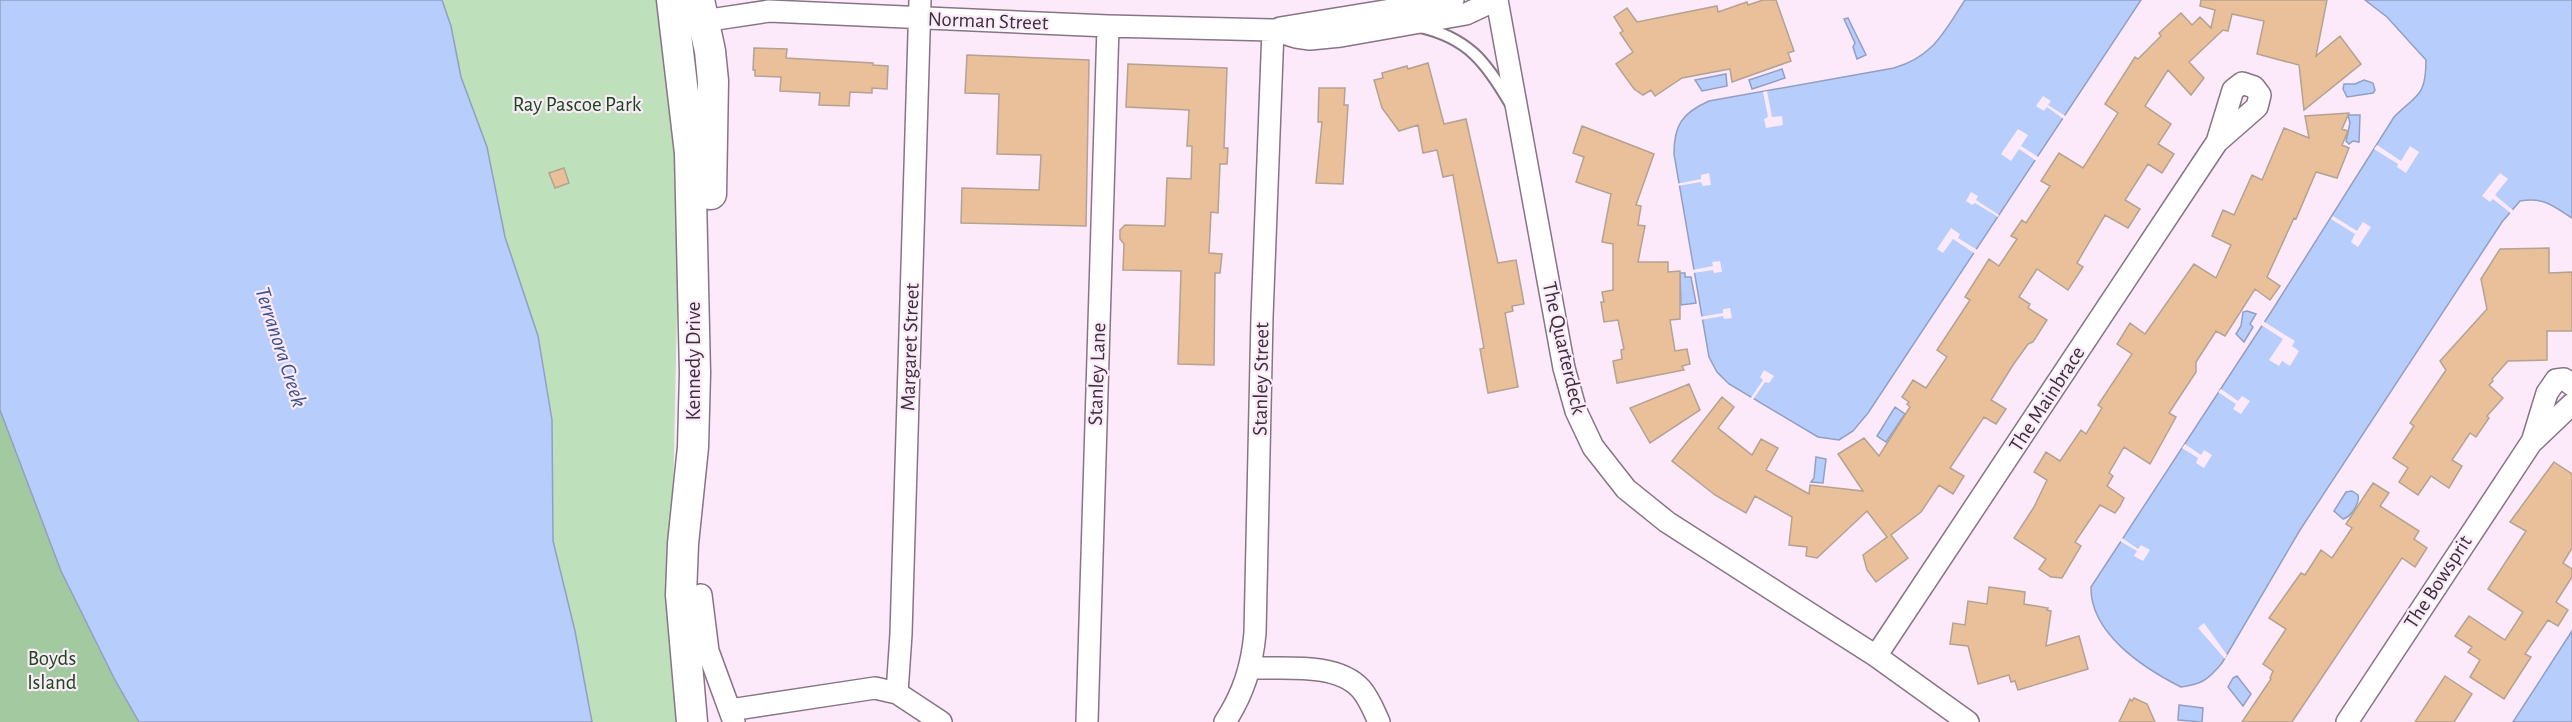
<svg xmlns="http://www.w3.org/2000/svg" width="2572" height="722" viewBox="0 0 2572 722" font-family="'Alegreya Sans',sans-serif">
  <rect width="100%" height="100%" fill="#fce9fa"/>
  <path fill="#bee0bb" d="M442,0H666L681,120L673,499L667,566L673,586L674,617L669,637L678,722H592L575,631L553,541L552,420L538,336L505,237L487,147L461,77L451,26Z"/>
  <path fill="#a3c9a1" d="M0,410L61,571L114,678L139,722H0Z"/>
  <path fill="#b7cefc" stroke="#929fc2" stroke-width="1.5" d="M0,0H442L451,26L461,77L487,147L505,237L538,336L552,420L553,541L575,631L592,722H139L114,678L61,571L0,410Z
    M1965,0H2141L1868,413L1853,431L1839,440L1818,437L1729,384L1717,372L1709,357L1674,154C1674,125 1682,113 1709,101L1894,68C1934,56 1943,33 1965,0Z
    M2365,0H2572V218C2553,206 2544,197 2520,201L2502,222L2300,530L2222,663C2208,680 2202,684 2181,687C2143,668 2090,633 2091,587L2273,309L2394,117C2417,94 2426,97 2426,60L2387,17Z
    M1848,18L1866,55L1857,59L1853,47L1855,43L1844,19Z
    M1782,69L1785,78L1752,89L1749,80Z
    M1726,74L1727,86L1702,91L1695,80Z
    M2364,80L2373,83L2375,90L2373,93L2347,97L2343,89L2344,84H2355Z
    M2348,115H2360L2359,142L2353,141L2349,144L2346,141L2350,123Z
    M1680,273H1685V277H1691L1696,303L1681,305Z
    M2247,311L2256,314L2250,324L2253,327L2244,342L2236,334L2241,326L2243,312Z
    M1895,407L1905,414L1886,442L1877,436Z
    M1816,457L1826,459L1823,483L1811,482L1814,478Z
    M2352,491L2358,495C2360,503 2351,517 2343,519L2334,511L2346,492Z
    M2572,631V722H2513Z
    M2237,676L2251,694L2243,706L2228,687L2233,678Z
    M2179,705L2203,708L2202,722L2178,720Z"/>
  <path fill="#fce9fa" d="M1767,91L1772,117L1782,116L1783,125L1766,128L1764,119L1768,117L1763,92Z
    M2043,96L2051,101L2048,105L2067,117L2065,120L2047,107L2044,111L2036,106Z
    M2018,129L2028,135L2021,146L2040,158L2038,162L2019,149L2011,161L2001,154Z
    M2377,145L2401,161L2410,146L2419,152L2406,173L2397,167L2398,164L2374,149Z
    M1709,173L1711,185L1703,186L1701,182L1677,186L1676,184L1701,179V175Z
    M2500,173L2508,179L2495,195L2515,212L2513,215L2493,199L2490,202L2482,196Z
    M1971,192L1978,196L1976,200L1999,215L1998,217L1975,203L1972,205L1966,201Z
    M2333,216L2357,231L2363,222L2371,227L2358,247L2351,242L2355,234L2331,219Z
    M1951,228L1960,234L1958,238L1979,251L1977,255L1953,239L1943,253L1937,249Z
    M1720,261L1722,272L1714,273L1713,270L1693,273L1692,270L1713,266L1712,262Z
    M1730,308L1732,318L1724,319L1723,316L1700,320L1699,317L1723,313V309Z
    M2263,321L2295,341L2292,346L2299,351L2290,366L2282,361L2279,366L2269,360L2283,339L2261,325Z
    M1764,370L1774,376L1769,383L1765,382L1752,401L1750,399L1763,380L1760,377Z
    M2221,389L2238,401L2242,396L2250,401L2241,414L2233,409L2236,404L2218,392Z
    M2185,444L2201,455L2204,450L2212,455L2204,468L2196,463L2198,458L2182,448Z
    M2122,538L2138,549L2141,545L2150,550L2143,561L2134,556L2137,551L2120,541Z
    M2204,623L2227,655L2225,659L2198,628Z"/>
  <path fill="#e9c09a" stroke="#b4a292" stroke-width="1.5" d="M1763,0H1776L1794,51L1788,53L1791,61L1732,82L1730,69L1682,78L1655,96L1651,90L1643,95L1634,89L1616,64L1633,52L1620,33L1623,31L1614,17L1627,8L1637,22L1717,6L1718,12L1747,2L1748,5Z
    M2201,0H2327L2316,56L2340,36L2361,64L2304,110L2299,65L2257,54L2264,21L2232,14L2228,31L2223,30L2189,62L2204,78L2191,95L2168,70L2145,106L2171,124L2158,144L2174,154L2162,173L2148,164L2125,200L2140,209L2128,228L2105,215L2077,263L2083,267L2068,290L2037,269L2019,297L2030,304L2028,308L2047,320L2033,342L2028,344L2013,365L1991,400L2006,409L1996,424L1984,417L1950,468L1964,476L1953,494L1939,485L1921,512L1891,535L1908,558L1876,582L1867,570L1863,555L1887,537L1867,511L1817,558L1806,556L1807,547L1789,545L1792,517L1755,496L1746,513L1715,495L1672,461L1722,397L1734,407L1718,428L1752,455L1761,439L1778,448L1766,470L1809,494L1810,485L1863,491L1838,454L1864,438L1879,456L1910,407L1907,404L1909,402L1902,397L1913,380L1926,388L1947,357L1937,350L1970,300L1965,297L1989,259L1999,266L2017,239L2011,236L2022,220L2026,223L2050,186L2041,181L2059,153L2083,168L2118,113L2105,104L2135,57L2138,59L2161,36L2159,33L2181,13L2192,25L2200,17L2211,28L2215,10L2200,6Z
    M754,48L787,49L786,58L873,63V65L888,66L887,89L872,88V93L850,92L849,106L819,105L820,93L780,91L781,77L755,76V70H753Z
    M967,55L1089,60L1086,226L961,223L962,188L1039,190L1041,155L997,154L999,94L965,93Z
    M1428,63L1444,124L1466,119L1498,263L1516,260L1524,304L1512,306L1513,311L1505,313L1518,387L1488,393L1480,349L1484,348L1453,175L1443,177L1437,150L1423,153L1418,125L1399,131L1382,108L1374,80L1383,78L1382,73L1407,66L1408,69Z
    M1128,64L1227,68L1224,148H1228L1227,164H1220L1218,213L1211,212L1209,253L1222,254L1220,273H1215L1214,365L1178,364L1181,271L1123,270L1124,244L1120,239V230L1125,225L1165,226L1167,178L1191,179L1192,146H1187L1189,110L1126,107Z
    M1319,88H1345L1344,105H1348L1343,184L1316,183L1322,122H1318Z
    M2349,113L2342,129L2348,131L2342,145L2349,148L2337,178L2316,172L2296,219L2294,218L2267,277L2280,286L2270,300L2255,289L2225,336L2216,331L2196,362V372L2169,413L2176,417L2150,464L2124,447L2109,473L2113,476L2107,486L2124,498L2120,506L2115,513L2100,505L2075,542L2081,546L2062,578L2051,577L2039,569L2046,559L2014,538L2034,507L2047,480L2034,472L2046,452L2060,461L2081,430L2086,434L2102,408L2098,405L2132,354L2117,344L2130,323L2145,334L2194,264L2216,278L2231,245L2212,236L2223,210L2234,215L2252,175L2262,180L2284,128L2309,138L2305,116Z
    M1582,126L1654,154L1636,205L1641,206L1638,225L1645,226L1638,262H1668V272L1680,271V319L1670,320L1675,351L1687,349L1690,364L1682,366L1684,370L1617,383L1613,361L1622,359L1621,350L1624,349L1618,320L1604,322L1601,302H1604L1602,292L1613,290V244L1602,242L1611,194L1576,182L1584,157L1573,153Z
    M564,168L569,183L555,188L549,173Z
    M2549,248V273L2572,272V331H2547V360L2508,361L2492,379L2493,381L2489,385L2503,398L2487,416L2489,418L2476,437L2470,433L2452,460L2462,466L2449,488L2431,476L2418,495L2399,482L2408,468L2393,458L2414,426L2410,423L2446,370L2440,361L2487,309L2481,279L2500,249Z
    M1689,384L1700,410L1650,443L1630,408Z
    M2554,462L2572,474V548L2563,563L2572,569V577L2556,602L2568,610L2558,626L2548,620L2525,654L2531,657L2504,699L2470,677L2480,660L2468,652L2472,647L2455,636L2469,616L2505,640L2523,612L2488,589L2526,531L2510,522Z
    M2373,483L2389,493L2380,506L2419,531L2414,539L2427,548L2415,567L2402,558L2292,722H2242L2271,679L2270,678L2273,671L2263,664L2286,629L2269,618L2301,573L2305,575L2321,550L2332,558L2352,528L2346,524Z
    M1989,587L2025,592L2024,604L2048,608L2047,610L2051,611L2046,646L2079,636L2088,669L2018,690L2015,681L2011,682L2009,675L1978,684L1968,646L1950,644L1953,623L1965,625L1968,601L1987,604Z
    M2445,676L2472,694L2454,722H2415Z
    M2134,698L2147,704L2155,722H2119L2130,699L2132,701Z"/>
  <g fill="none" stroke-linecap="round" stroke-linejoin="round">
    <g stroke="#877585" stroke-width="14">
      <path id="lane" d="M1420,27C1468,38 1486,62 1510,103"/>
    </g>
    <g stroke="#877585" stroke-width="24">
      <path id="street" d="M1497,0L1564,368L1576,411L1593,447L1626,489L1667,522L1876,656L1968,722
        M703,21L769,11L1108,26L1273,30L1296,37L1310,39L1341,36L1466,14L1496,0
        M1280,28L1453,0
        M2532,442L2547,393L2556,380L2564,379L2572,385
        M701,595L708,651L734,722
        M1876,656L2203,163L2217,142L2257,107L2260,95L2254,87L2242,83L2233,90L2217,142
        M1250,668C1284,669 1337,662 1361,689C1369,698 1374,711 1379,722
        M897,693L901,634L920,0
        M730,710L875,688L897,693L941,722
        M1087,722L1108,26
        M1225,722C1243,694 1252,667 1255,633L1262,317L1273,30
        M2347,722L2531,443L2572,404"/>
    </g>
    <g stroke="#877585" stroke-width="33">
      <path id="secondary" d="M672,0L690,153L695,373L693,447L683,544L681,595L692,722
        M699,0L710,51L713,81L711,194"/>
    </g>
    <use href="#lane" stroke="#fff" stroke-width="10"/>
    <use href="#street" stroke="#fff" stroke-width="21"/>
    <use href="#secondary" stroke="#fff" stroke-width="30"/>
  </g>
  <g text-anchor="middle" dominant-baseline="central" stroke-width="4.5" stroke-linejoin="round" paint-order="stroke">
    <g font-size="21" fill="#3a3239" stroke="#fce9fa">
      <text transform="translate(988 21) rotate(2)">Norman Street</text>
      <text transform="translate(910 347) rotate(-88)">Margaret Street</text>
      <text transform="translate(1564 348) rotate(77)">The Quarterdeck</text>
      <text transform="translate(693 361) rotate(-90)">Kennedy Drive</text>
      <text transform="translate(1097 374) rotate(-88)">Stanley Lane</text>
      <text transform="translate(1261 379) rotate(-89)">Stanley Street</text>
      <text transform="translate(2047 399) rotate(-57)">The Mainbrace</text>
      <text transform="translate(2438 582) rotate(-57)">The Bowsprit</text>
    </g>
    <g font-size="21" fill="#164b17" stroke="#fce9fa">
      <text x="577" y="104">Ray Pascoe Park</text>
      <text x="52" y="658">Boyds<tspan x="52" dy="24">Island</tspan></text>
    </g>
    <g font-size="22" font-style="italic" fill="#3a538c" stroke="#fce9fa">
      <text transform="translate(281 347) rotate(72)">Terranora Creek</text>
    </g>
  </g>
</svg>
